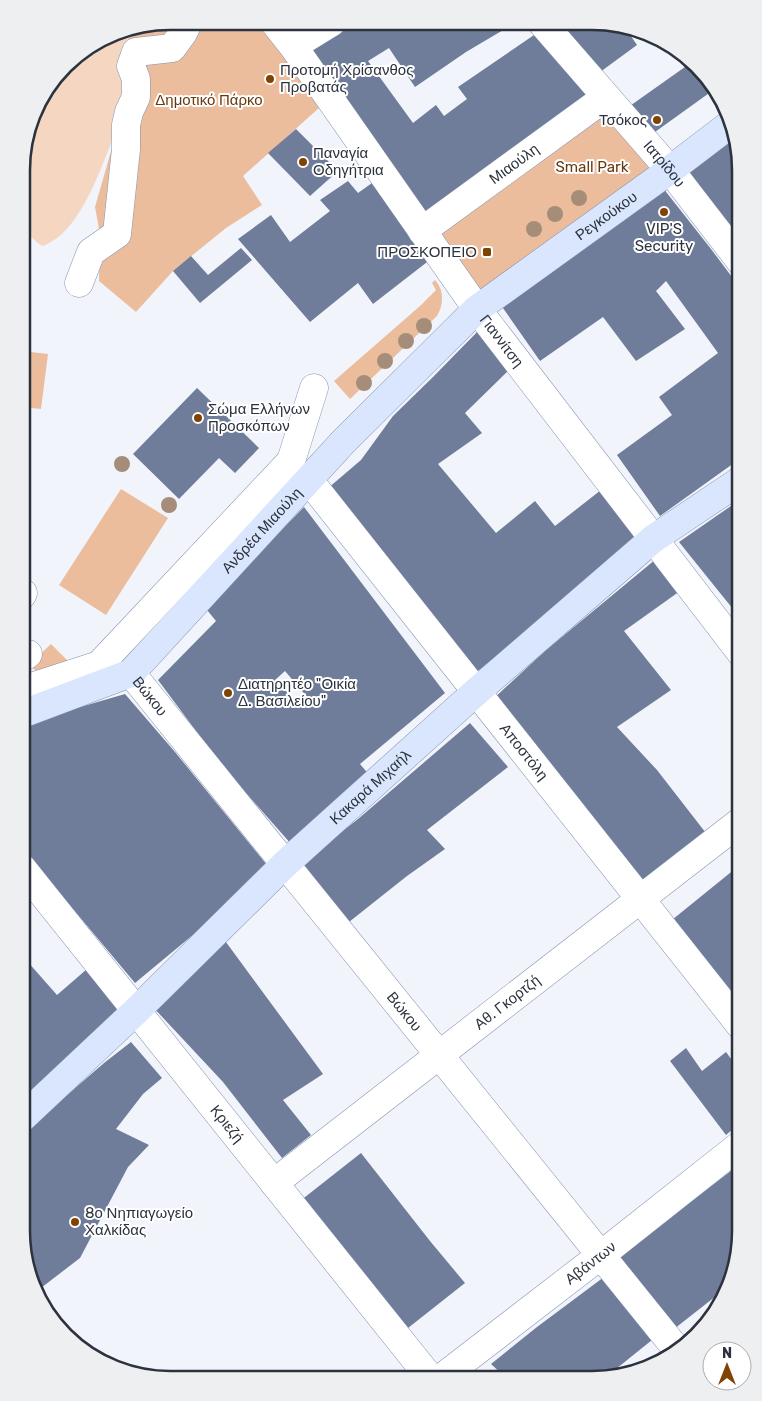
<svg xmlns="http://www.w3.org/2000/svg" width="762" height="1401" viewBox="0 0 762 1401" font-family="Rubik,sans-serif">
  <rect width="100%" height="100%" fill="#f1f4fb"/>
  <path fill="#ebbd9c" d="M170,21L273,22L329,99L243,176L262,205L226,228L173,271L136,312L99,281L100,234L95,207L120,120L128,49V30Z
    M606,97L670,170L477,309L422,231Z
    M435,280C444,290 444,304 437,316L350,399L334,381L420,306L436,290L432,283Z
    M22,351L48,354L41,409L22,407Z
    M121,489L168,518L106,615L59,585Z
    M51,644L73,666L41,672L36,671L29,665Z"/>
  <path fill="#f5d6c1" d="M128,30C130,41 127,56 126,68C124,84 123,101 120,118C119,127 113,137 110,146C97,178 78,233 43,246C37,244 35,239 29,236L22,240V151L37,104L72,58L114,32Z"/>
  <path fill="#6f7d9a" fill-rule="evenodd" d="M348,22L515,23L466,52L415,87L389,48L368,61L413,123L436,105L444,116L467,99L458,87L537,33L590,100L423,221L303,49Z
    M559,24H620L624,26L637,45L596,75Z
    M692,62L712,91L648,137L627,108Z
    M296,129L338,171L310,196L268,153Z
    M734,130L741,170V240L739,241L684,165Z
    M348,181L358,193L372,183L431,259L373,304L358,283L310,322L238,239L271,215L290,242L330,211L320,200Z
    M659,183L711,249L741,289V458L660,516L617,455L672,415L659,397L718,353L666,281L656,291L685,329L636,361L603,317L540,361L496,298Z
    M241,248L252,260L200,303L173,271L191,256L208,275Z
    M480,329L513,366L465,413L482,433L438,464L496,533L535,501L555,526L601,490L640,538L557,607L473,675L327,489L361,460L393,416L433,377Z
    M197,388L259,448L235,473L219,458L179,499L133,454Z
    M741,499V619L679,542Z
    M304,507L445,693L360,764L370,776L292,845L223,767L158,680L216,621L203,605L259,553ZM285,671L308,698L300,705L275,680Z
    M656,559L680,591L624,631L671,690L617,727L657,770L709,837L644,888L492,700L545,651Z
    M125,694L175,752L271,870L135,983L22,848V724Z
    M470,723L508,767L427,830L445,849L407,876L349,922L302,863L358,819Z
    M741,864L740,1016L667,924Z
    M223,938L323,1074L283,1100L311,1135L282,1158L223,1082L152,1006Z
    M27,961L57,995L87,969L125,1012L21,1102L22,966Z
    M131,1042L162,1078L143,1094L116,1129L149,1145L128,1167L80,1258L37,1291L29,1279L21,1231V1135L104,1063Z
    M686,1048L702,1071L726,1052L740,1071V1123L726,1135L670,1061Z
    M361,1153L430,1241L465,1283L408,1328L300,1201Z
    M740,1164V1234L736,1238L740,1243L730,1285L674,1329L617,1258Z
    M604,1277L652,1340L606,1377L592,1380L507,1379L491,1364L537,1327Z"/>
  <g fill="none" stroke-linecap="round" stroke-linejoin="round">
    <g stroke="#8493b1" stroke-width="29">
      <g id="street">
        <path id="s1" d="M274,22L293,46L477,309L741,653"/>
        <path id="s2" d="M543,24L670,170L741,262"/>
        <path d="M293,46L332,22"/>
        <path id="s3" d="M422,231L606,97"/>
        <path d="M79,283L91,252L117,234L126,149V125L129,112L136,97V79L131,66L136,52L172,48L183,33L189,21"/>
        <path id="s4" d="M308,479L740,1025"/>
        <path d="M22,595L23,593"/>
        <path d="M22,658L28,654"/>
        <path id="s5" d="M131,673L678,1351"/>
        <path d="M22,690L99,665L291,461L314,388"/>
        <path id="s6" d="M22,868L431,1379"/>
        <path id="s7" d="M274,1183L741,821"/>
        <path id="s8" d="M440,1379L601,1255L740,1145"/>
      </g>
    </g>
    <g stroke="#8493b1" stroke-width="29">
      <g id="secondary">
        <path id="s9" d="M22,714L131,673L344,441L477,309L670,170L733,122"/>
        <path id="s10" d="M21,1119L136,1011L285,864L476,692L653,539L741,480"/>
      </g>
    </g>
    <use href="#street" stroke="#fff" stroke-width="28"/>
    <use href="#secondary" stroke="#dae6fd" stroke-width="28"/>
  </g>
  <g fill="#a68d79">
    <circle cx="579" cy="198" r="8"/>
    <circle cx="555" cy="214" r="8"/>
    <circle cx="534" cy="229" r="8"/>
    <circle cx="424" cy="326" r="8"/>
    <circle cx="406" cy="341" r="8"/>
    <circle cx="385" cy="361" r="8"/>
    <circle cx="364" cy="383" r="8"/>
    <circle cx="122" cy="464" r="8"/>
    <circle cx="169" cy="505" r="8"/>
  </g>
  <g fill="#814303" stroke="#fff" stroke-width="2">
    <circle cx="270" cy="79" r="5"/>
    <circle cx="657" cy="120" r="5"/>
    <circle cx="303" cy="162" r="5"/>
    <circle cx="664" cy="212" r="5"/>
    <rect x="482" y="247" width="10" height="10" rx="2.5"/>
    <circle cx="198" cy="418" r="5"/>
    <circle cx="228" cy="693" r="5"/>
    <circle cx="75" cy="1222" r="5"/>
  </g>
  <g text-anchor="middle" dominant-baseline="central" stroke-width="4" stroke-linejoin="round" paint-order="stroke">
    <g font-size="15" fill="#2c323e" stroke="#fff" text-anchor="start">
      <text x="280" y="70">Προτομή Χρίσανθος<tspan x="280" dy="17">Προβατάς</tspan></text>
      <text x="647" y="120" text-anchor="end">Τσόκος</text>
      <text x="313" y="153">Παναγία<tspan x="313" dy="17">Οδηγήτρια</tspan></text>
      <text x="664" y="229" text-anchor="middle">VIP'S<tspan x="664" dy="17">Security</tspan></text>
      <text x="477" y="252" text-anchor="end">ΠΡΟΣΚΟΠΕΙΟ</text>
      <text x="208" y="409">Σώμα Ελλήνων<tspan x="208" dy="17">Προσκόπων</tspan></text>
      <text x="238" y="684">Διατηρητέο "Οικία<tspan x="238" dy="17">Δ. Βασιλείου"</tspan></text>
      <text x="85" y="1213">8ο Νηπιαγωγείο<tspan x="85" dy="17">Χαλκίδας</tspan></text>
    </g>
    <g font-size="15" fill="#68380e" stroke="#fff">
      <text x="209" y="100">Δημοτικό Πάρκο</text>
      <text x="592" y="167">Small Park</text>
    </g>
    <g font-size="15" fill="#2c323e" stroke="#fff">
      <text stroke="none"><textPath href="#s3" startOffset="114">Μιαούλη</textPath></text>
      <text stroke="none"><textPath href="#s2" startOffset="185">Ιατρίδου</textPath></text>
      <text stroke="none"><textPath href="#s9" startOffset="778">Ρεγκούκου</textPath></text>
      <text stroke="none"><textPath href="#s1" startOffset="392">Γιαννίτση</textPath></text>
      <text stroke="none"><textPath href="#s9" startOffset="310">Ανδρέα Μιαούλη</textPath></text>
      <text stroke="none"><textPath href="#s5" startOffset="30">Βώκου</textPath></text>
      <text stroke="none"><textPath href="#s4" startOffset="348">Αποστόλη</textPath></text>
      <text stroke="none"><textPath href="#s10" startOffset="482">Κακαρά Μιχαήλ</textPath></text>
      <text stroke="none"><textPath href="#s7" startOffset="295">Αθ. Γκορτζή</textPath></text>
      <text stroke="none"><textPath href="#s5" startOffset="435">Βώκου</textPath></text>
      <text stroke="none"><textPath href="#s6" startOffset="328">Κριεζή</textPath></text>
      <text stroke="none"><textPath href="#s8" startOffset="190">Αβάντων</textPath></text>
    </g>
  </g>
  <path d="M0 0H762V1401H0ZM170 30H592A140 140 0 0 1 732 170V1231A140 140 0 0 1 592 1371H170A140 140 0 0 1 30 1231V170A140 140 0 0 1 170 30Z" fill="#eeeff0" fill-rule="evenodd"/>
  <path fill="none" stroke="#2c323e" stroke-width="2.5" d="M170 30H592A140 140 0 0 1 732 170V1231A140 140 0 0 1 592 1371H170A140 140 0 0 1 30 1231V170A140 140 0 0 1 170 30Z"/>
  <g transform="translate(727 1366)"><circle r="24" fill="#ffffff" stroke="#abadb2"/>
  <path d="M0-4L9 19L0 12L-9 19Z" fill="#814303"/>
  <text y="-8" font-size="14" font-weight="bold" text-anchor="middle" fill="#2c323e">N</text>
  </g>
</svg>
